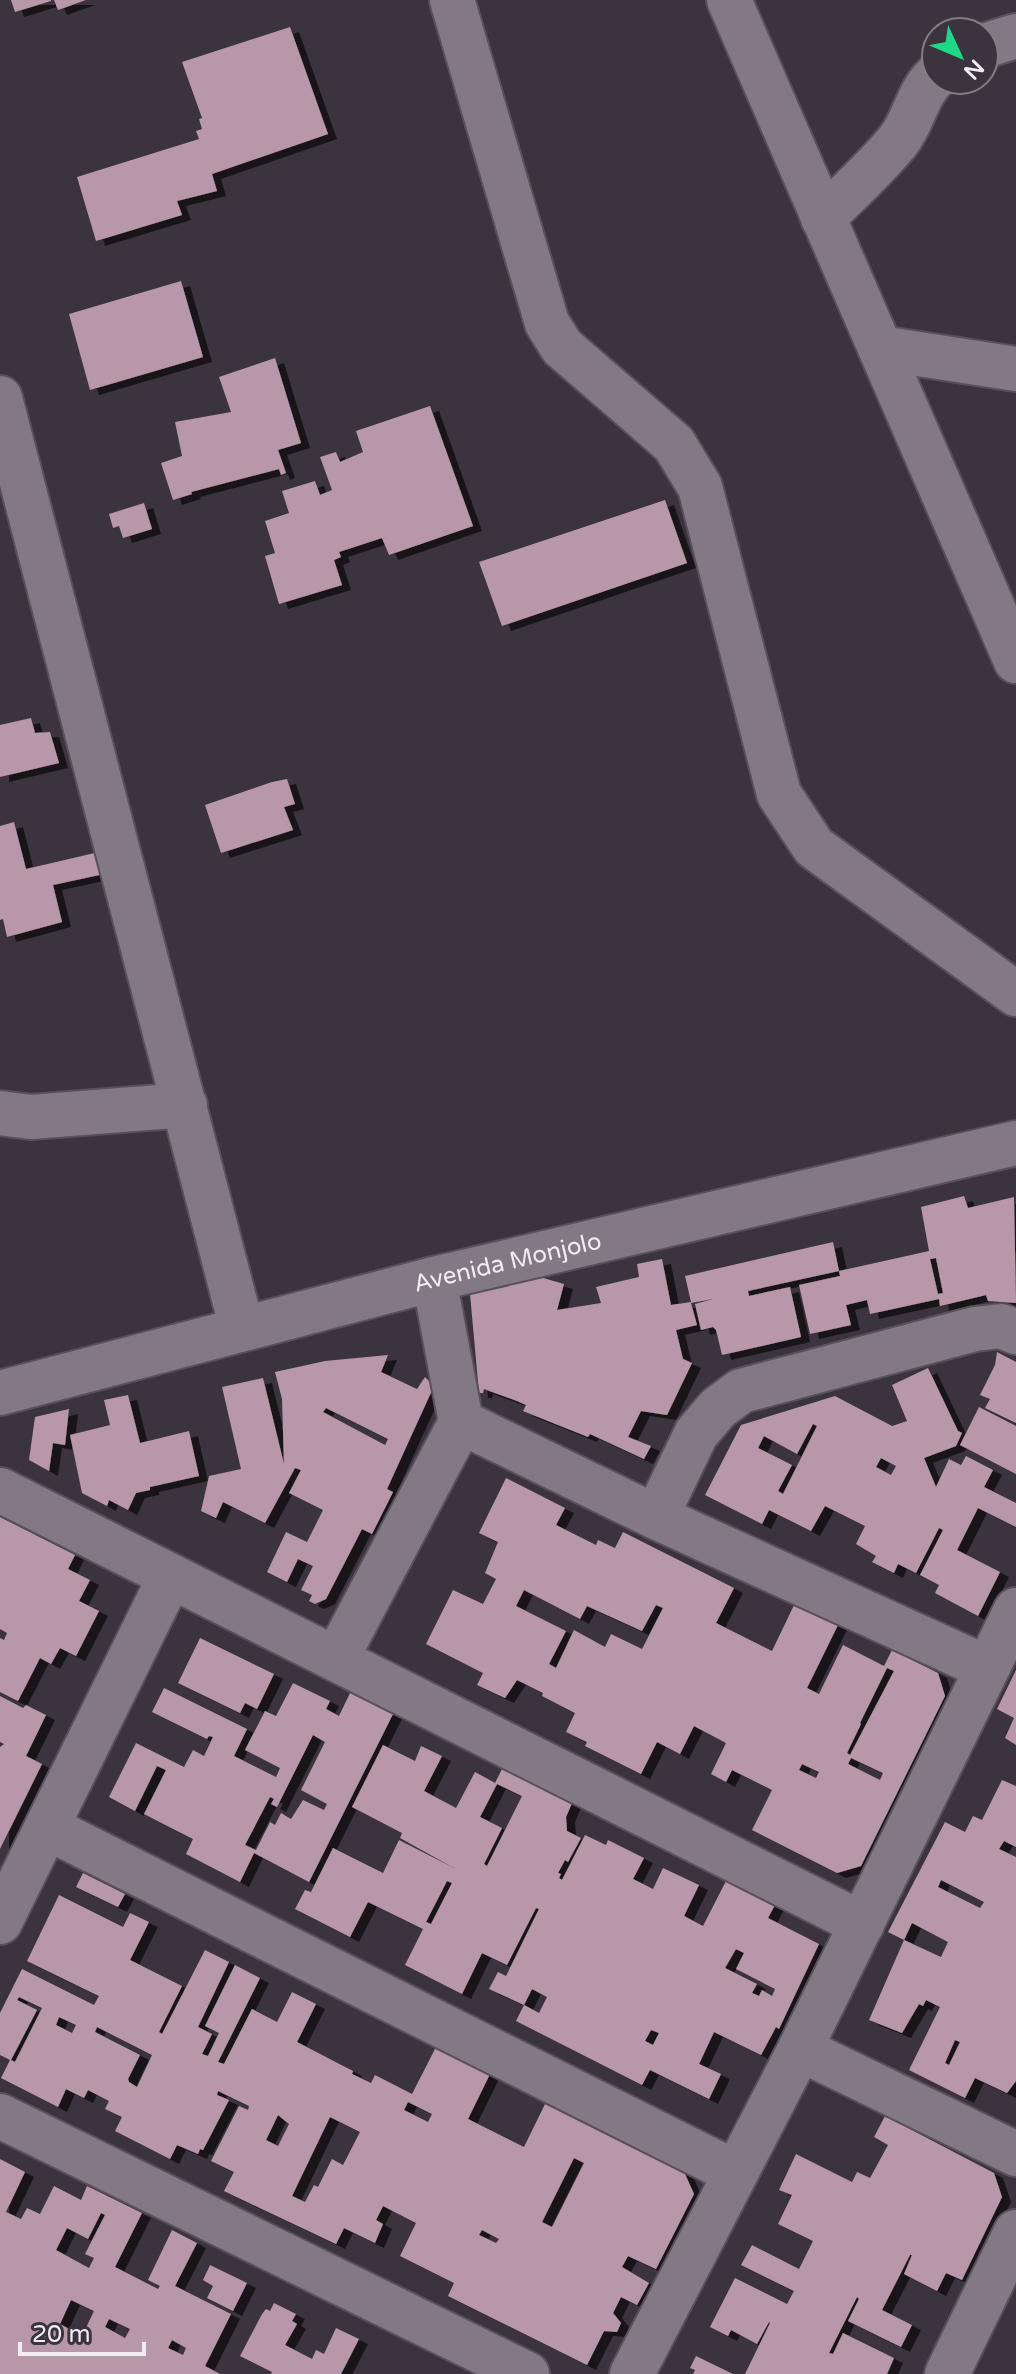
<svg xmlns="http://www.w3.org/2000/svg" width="1016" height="2374" viewBox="0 0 1016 2374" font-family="'Varela Round',sans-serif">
  <defs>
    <filter id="shadow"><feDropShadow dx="9" dy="5" stdDeviation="0" flood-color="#0009"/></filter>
  </defs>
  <rect width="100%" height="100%" fill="#3b333d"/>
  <path fill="#b897a8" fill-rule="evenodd" filter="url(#shadow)" d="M11,0H51V1L15,12Z
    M54,0H86L58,10Z
    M290,27L328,134L212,174L217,191L177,201L182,215L96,241L77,177L199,139L196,131L202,129L199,119L202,118L182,62Z
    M181,281L203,357L90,390L69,314Z
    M275,358L301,443L278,450L286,473L281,475L279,469L191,492L192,494L173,500L161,463L182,456L175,422L231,412L219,377Z
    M430,406L473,526L389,555L382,538L339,552L341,557L334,560L342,585L279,604L265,556L275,553L265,521L289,513L282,491L315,481L320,495L332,490L320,457L336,452L340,462L363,452L356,431Z
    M665,500L687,563L502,626L479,562Z
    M144,503L152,529L123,538L119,526L113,528L109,514Z
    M31,718L35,733L50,732L59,763L0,777V725Z
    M287,779L295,804L284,807L293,830L221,853L205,805L272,782Z
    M14,822L26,869L99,852L104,874L53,885L62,922L7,937L3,919L0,920V826Z
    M964,1196L968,1208L1014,1197L1016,1303L988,1301L986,1295L940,1306L939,1299L870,1314L867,1300L846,1305L851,1325L810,1334L799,1285L840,1276L839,1271L929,1251L921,1207ZM936,1258L943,1293L938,1294L930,1259Z
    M833,1242L839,1271L748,1291L749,1296L790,1287L801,1337L722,1355L716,1330L713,1327L701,1330L695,1304L713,1299L691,1303L697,1325L676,1330L683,1359L692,1363L667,1415L641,1411L628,1437L651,1446L644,1459L590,1434L588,1437L523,1411L526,1405L517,1401L484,1389L483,1393H479L470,1294L519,1282V1279L540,1277L564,1284L557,1310L601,1303L596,1287L639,1277L637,1264L662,1259L671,1305L691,1302L685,1276Z
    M997,1352L1016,1362V1423L985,1408L990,1399L980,1395L995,1365Z
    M388,1355L381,1372L417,1389L425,1377L434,1386L387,1489L393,1492L372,1534L362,1529L326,1599L315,1604L309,1601L312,1595L301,1590L313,1566L298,1559L287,1582L267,1572L286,1532L307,1542L323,1510L289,1493L301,1470L295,1468L265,1523L223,1502L216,1518L201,1511L209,1476L241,1469L222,1387L263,1378L284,1464L282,1399L275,1372L325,1361ZM326,1408L388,1439L385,1445L323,1412Z
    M928,1368L958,1431L962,1433L956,1446L924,1458L936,1487L949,1459L961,1465L966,1456L993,1470L984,1487L1016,1503V1527L978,1508L957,1550L1000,1572L978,1616L935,1593L939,1585L920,1575L943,1530L939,1528L916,1573L898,1564L894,1573L872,1562L876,1556L856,1544L865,1526L825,1506L811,1531L769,1510L762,1524L705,1495L741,1425L835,1396L892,1426L907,1421L892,1385ZM813,1424L817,1426L783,1494L778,1491L792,1465L758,1448L764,1436L797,1454ZM881,1458L896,1466L891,1475L876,1467Z
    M128,1395L140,1443L189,1431L199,1476L150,1487V1490L136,1493L128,1510L109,1500L107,1506L82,1493L70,1435L110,1425L104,1400Z
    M979,1407L1016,1426V1474L960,1445Z
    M69,1409L65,1445L53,1443L49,1471L29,1460L35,1417Z
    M506,1478L565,1508L556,1525L596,1545L598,1540L615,1548L623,1532L734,1588L716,1623L772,1651L795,1603L838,1625L807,1688L819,1694L843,1645L884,1666L892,1650L938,1673L945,1696L861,1866L837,1873L752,1830L772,1790L732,1770L726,1782L711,1774L726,1743L694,1726L680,1754L657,1742L641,1774L585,1746L587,1742L566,1732L575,1713L542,1696L543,1693L517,1680L505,1698L477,1685L483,1673L426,1644L453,1590L483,1604L496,1579L485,1573L498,1542L479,1533ZM524,1590L580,1619L587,1606L642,1631L656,1605L663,1608L642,1649L611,1634L605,1647L574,1630L556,1668L549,1664L566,1631L516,1606ZM887,1668L894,1671L850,1755L847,1753L861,1724L860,1723ZM851,1758L883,1773L880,1780L848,1764ZM802,1764L819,1772L816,1778L799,1770Z
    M0,1517L75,1555L68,1569L90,1580L79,1601L99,1611L76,1656L60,1648L51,1664L40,1658L18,1701L0,1692V1638L4,1640L7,1633L0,1629Z
    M200,1638L274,1674L257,1709L245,1703L240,1713L178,1683Z
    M1016,1670V1745L1005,1738L1014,1718L997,1709Z
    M293,1683L330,1701L326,1709L339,1716L350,1693L393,1714L309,1882L254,1853L240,1882L186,1854L193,1839L144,1814L166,1770L157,1766L135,1811L109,1797L136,1743L184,1767L193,1750L204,1756L213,1737L209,1736L207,1739L152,1712L164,1688L247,1729L234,1756L276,1777L280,1768L245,1750L265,1711L276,1716ZM313,1735L325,1742L301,1790L327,1804L324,1810L303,1800L291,1819L281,1813L275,1825L270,1822L256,1850L245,1845L270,1797L274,1799L271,1804L277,1807Z
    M0,1696L23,1708L26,1705L46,1715L26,1756L42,1764L0,1849V1747L4,1744L0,1742Z
    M383,1745L415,1761L421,1746L442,1756L424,1791L456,1808L475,1772L497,1784L480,1817L502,1828L484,1864L487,1866L522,1796L495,1783L502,1769L572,1803L566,1817L567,1831L581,1838L568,1862L565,1860L558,1873L561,1874L559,1878L562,1880L585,1835L606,1845L608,1840L644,1858L633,1879L653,1889L663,1868L699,1885L684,1916L703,1926L728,1877L777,1901L768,1918L819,1944L779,2029L776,2027L761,2055L714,2032L699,2064L721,2074L709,2099L650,2070L642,2085L516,2021L524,2005L489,1989L498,1972L506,1976L539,1909L536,1908L507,1965L482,1953L462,1994L405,1965L423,1929L368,1902L350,1937L295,1909L305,1890L311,1892L333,1848L383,1873L399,1840L454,1868L400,1838L402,1833L352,1807ZM447,1881L452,1883L431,1924L426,1922ZM736,1949L744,1953L736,1969L775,1989L772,1996L762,1990L759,1996L752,1993L757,1984L725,1968ZM532,1989L547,1997L539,2013L524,2005ZM651,2030L659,2033L653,2045L645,2041Z
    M1002,1780L1016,1786V1847L1004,1841L999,1849L1016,1857V2081L1007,2093L975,2078L965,2098L909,2070L940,2007L926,2000L923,2006L919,2004L902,2033L869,2020L904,1940L941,1957L948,1942L912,1923L904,1940L888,1932L945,1822L965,1832L973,1816L982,1820ZM941,1880L984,1902L980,1908L938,1887ZM955,2040L960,2042L949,2065L945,2063Z
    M83,1873L125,1894L118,1907L76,1887Z
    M59,1895L123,1927L130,1913L149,1922L130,1960L182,1986L159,2032L162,2034L205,1950L229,1962L198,2027L212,2034L202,2054L208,2056L219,2033L205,2026L235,1965L260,1978L218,2062L224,2064L252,2009L277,2022L292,1992L316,2004L297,2042L353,2071L352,2074L371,2083L375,2075L412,2094L436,2047L490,2074L468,2119L524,2147L545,2104L685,2174L694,2194L656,2269L628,2256L622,2267L649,2283L637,2305L621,2297L613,2313L621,2323L617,2332L604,2331L587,2365L448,2296L454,2283L400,2256L416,2223L383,2206L376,2220L383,2224L375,2243L344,2228L336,2244L224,2191L234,2172L211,2161L239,2106L248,2110L249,2106L218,2091L217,2095L229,2100L203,2150L200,2149L198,2154L177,2145L170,2159L115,2131L122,2117L105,2109L109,2101L88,2090L84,2098L66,2089L58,2107L1,2078L10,2060L0,2055V2013L22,1969L94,2005L99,1996L27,1961ZM19,1997L42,2008L15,2062L11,2060L37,2010L17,2000ZM59,2017L76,2025L72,2033L56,2025ZM97,2027L152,2055L137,2087L129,2082L128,2079L140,2055L95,2032ZM408,2102L432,2114L428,2122L404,2110ZM278,2115L289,2124L278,2146L266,2140ZM330,2117L360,2132L343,2165L332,2159L318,2187L314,2185L305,2202L292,2196ZM574,2158L584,2163L552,2227L542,2222ZM482,2230L499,2239L496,2243L479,2235Z
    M885,2116L994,2173L1002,2197L962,2280L946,2273L937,2291L904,2274L912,2255H910L882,2310L912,2325L901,2347L848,2321L859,2299L857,2297L829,2353L833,2354L843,2333L894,2358L887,2374H745L770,2323L769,2322L757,2344L731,2330L728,2336L710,2327L735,2278L787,2304L794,2291L741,2265L752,2245L799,2269L813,2241L778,2224L792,2195L779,2190L796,2154L852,2182L857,2172L870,2178L888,2145L874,2137Z
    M0,2159L25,2172L6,2212L21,2219L27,2208L40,2214L54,2186L81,2200L87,2186L142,2213L115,2267L158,2289L160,2286L148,2280L172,2230L197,2243L175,2286L231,2314L205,2366L220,2374H0ZM101,2213L105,2215L85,2254L94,2258L89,2268L56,2250L67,2228L88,2239ZM71,2300L94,2311L82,2336L60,2324ZM109,2319L130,2329L125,2338L105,2327ZM172,2340L186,2348L183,2355L168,2348Z
    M210,2265L247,2283L233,2311L207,2298L213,2286L203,2280Z
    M274,2303L296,2314L292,2321L297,2324L285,2345L312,2359L316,2350L324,2354L336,2328L359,2339L341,2374H271L272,2372L240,2356L262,2314L266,2309L270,2311Z
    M696,2356L733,2374H693L695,2370L690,2368Z"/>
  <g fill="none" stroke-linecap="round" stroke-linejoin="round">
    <g stroke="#58505a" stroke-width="48">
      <g id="minor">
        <path d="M452,0L547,323L562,347L674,444L700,487L779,794L814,847L1016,994"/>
        <path d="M729,0L1016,661"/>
        <path d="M984,46L1016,36"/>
        <path d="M823,218C848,193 876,168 898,141C914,121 917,93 936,76"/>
        <path d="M880,348L1016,369"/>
        <path d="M0,398L242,1329"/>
        <path d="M0,1113L31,1117L185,1105"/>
        <path d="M434,1279L461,1422"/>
        <path id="s1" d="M0,1393L434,1279L1016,1143"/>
        <path d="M0,1490L862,1924"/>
        <path d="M656,1517L696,1434L718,1408L741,1391L975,1329L1001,1326L1016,1332"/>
        <path d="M336,1659L461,1422L656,1517L987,1668"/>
        <path d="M48,1828L734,2172"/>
        <path d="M0,1922L170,1577"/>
        <path d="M800,2049L1016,2154"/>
        <path d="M0,2116L527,2374"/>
        <path d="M632,2374L800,2049L1016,1610"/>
        <path d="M947,2374L1016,2232"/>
      </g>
    </g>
    <use href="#minor" stroke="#827984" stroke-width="44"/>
  </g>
  <g text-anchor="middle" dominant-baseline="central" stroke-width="8" stroke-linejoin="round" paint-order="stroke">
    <g font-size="24" fill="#f1ebf2" stroke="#3b333d">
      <text stroke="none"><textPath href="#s1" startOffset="524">Avenida Monjolo</textPath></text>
    </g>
  </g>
  <g transform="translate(960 56) rotate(134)"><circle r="38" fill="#3b333d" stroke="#847d85" stroke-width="2"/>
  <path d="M0-6L14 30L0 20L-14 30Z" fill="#1fd887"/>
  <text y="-12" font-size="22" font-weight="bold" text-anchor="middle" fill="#f1ebf2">N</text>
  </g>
  <path d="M20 2342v12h124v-12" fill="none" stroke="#f1ebf2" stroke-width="4"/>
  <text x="32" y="2342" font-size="24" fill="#f1ebf2" stroke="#3b333d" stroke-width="6" paint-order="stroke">20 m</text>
</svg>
